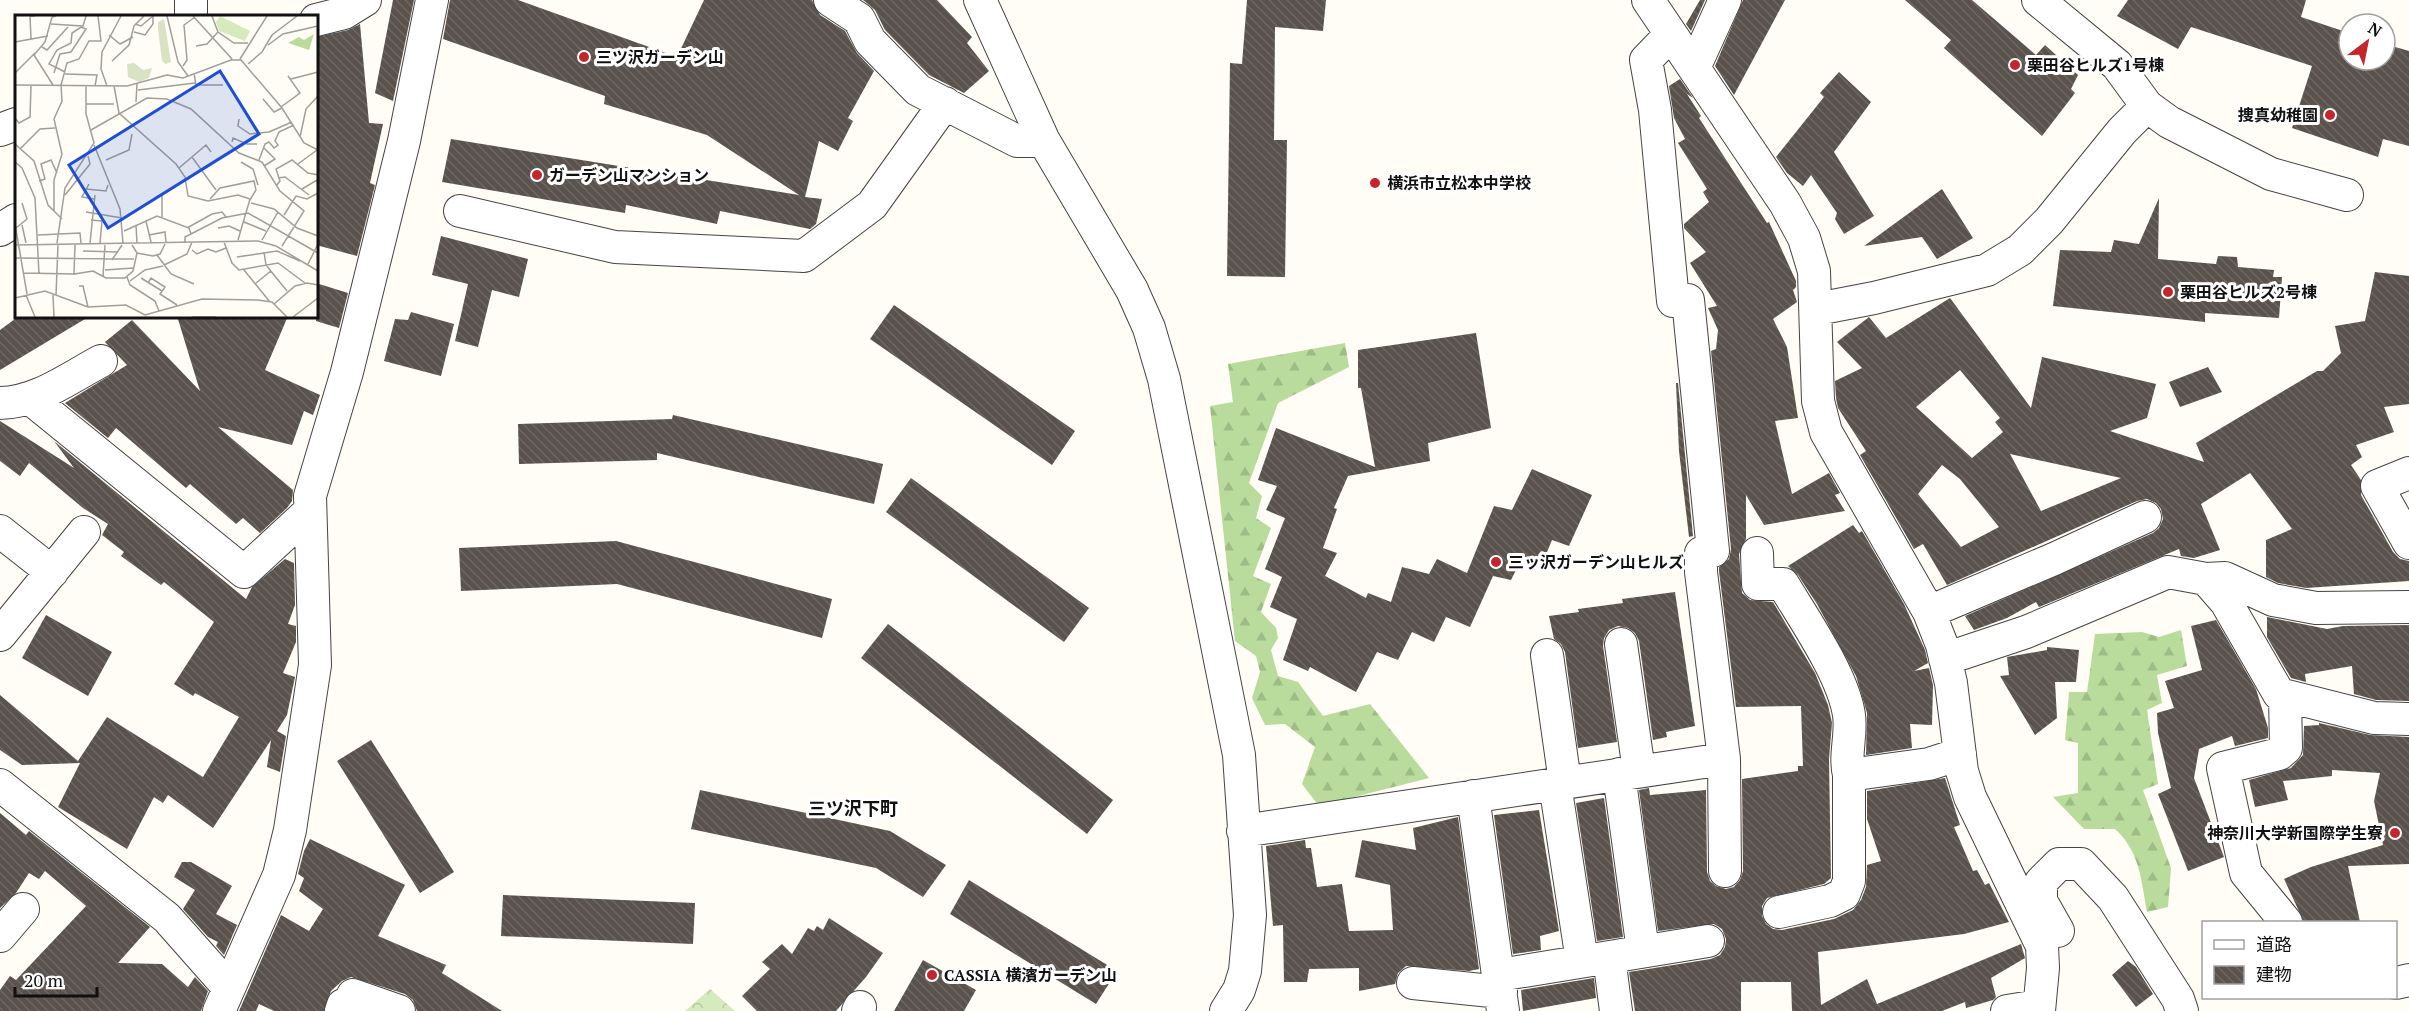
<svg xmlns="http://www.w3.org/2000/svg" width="2409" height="1011" viewBox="0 0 2409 1011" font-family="'PT Serif','Noto Sans JP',serif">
  <defs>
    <pattern id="forest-firs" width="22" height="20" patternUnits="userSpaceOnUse" patternTransform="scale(1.5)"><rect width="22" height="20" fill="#b9dc9c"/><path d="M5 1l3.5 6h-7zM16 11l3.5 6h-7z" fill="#9ebc85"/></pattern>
    <pattern id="park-crowns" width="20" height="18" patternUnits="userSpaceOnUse" patternTransform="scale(1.5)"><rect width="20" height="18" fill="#d5ebbd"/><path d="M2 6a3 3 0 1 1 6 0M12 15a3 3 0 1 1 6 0" fill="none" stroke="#b6c8a1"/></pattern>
    <pattern id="building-back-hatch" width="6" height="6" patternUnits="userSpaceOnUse" patternTransform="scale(1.5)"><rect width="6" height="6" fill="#5a524d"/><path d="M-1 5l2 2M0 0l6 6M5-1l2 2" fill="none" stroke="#6d6662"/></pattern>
  </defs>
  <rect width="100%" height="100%" fill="#fffdf5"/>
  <path fill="url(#forest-firs)" d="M1345,343L1349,367L1278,403L1249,483L1262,496L1256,518L1271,528L1253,576L1271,584L1261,612L1276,628L1278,638L1271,650L1278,676L1298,682L1323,716L1370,704L1429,778L1319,806L1302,784L1315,747L1285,724L1265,725L1252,698L1260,672L1256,656L1235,641L1210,406L1233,402L1228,364Z
    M2181,630L2187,666L2157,675L2162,703L2147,710L2158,784L2143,790L2171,868L2168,907L2147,912C2141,879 2140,852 2115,829H2084L2053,797L2078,793V743L2065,740L2069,692H2087L2095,634L2142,632L2159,637Z"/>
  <path fill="url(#park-crowns)" d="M710,989L735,1011H685Z"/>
  <path fill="url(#building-back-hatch)" fill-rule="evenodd" d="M393,0H414L393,101L375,93Z
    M450,0H518L677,57L704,0H812L820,15L845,31L857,53L874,71L848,118L853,121L838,151L819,141L805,197L822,199L816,224L810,229L720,211L717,224L626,205L625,213L442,182L451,139L799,195L707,135L604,104L605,96L443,39Z
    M863,0H937L972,37L967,43L989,71L964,93L929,75L885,30L875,10Z
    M1247,0H1326L1323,31L1275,27L1274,140H1287L1285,277L1227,276L1230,63L1242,64Z
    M1700,0H1705L1691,31L1686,24Z
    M1743,0H1785L1734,95L1715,66Z
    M1905,0H1972L2036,55L2045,45L2078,75L2071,89L2075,93L2042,136L1944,48L1951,40Z
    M2128,0H2306L2301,17L2349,33V60H2385V44L2409,51V146L2383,139L2378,157L2292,128L2312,66L2191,27L2178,49L2117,16Z
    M360,24L369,123L383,124L370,183L375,185L357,256L316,245V37L348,30Z
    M1839,72L1871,102L1834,152L1874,216L1844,234L1835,219L1837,213L1811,175L1803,186L1787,173L1776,157L1824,97L1820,93Z
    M1680,79L1693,98L1687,94L1701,116L1699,118L1767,223L1769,222L1796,281V287L1793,290L1797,302L1773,319L1787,347L1798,418L1775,421L1792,494L1829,473L1840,493L1835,495L1845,511L1764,525L1746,495V539L1739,554L1742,593L1750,600L1773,602L1815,673L1828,705L1832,723L1829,759L1831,878L1824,884L1767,898L1762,906V916L1766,924L1773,929L1782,930L1834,919L1853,910L1861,900L1866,887L1867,865L1881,861L1867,819V791L1945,778L1960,825L1954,827L1973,871L1977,870L1985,885L1989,883L2009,922L1964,934L1818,952L1821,1005L1867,979L1877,1004L2021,944L2025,958L1991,978L1996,997L1993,1000L1966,1008L1965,1002L1942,1011H1792L1791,982H1741V1011H1635L1629,972L1711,959L1720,955L1725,947L1726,939L1722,929L1714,924L1658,931L1639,790L1649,788L1650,795L1706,790L1707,872L1710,881L1716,886L1726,889L1734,887L1740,880L1743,871L1742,779L1798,771V766H1803L1801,706L1736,707L1719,571V567L1729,559L1731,549L1711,351L1716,349L1718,330L1708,308L1717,306L1690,263L1706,252L1684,228V224L1709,202L1703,192L1707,189L1678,143L1685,139L1674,118L1669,86Z
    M1942,189L1973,238L1937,259L1922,237L1864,246Z
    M2159,198L2158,259L2216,264L2218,256L2237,257L2238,267L2274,270L2273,277H2282L2279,318L2205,313V322L2053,306L2060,250L2111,252L2114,240L2139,244Z
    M441,236L528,259L519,297L492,290L478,347L455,341L468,284L432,275Z
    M2375,272L2409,276V404L2384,407L2394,432L2356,445L2362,457L2351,465L2361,480V495L2393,552L2400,559L2409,561V581L2306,588L2278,583L2266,577V540L2292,529L2250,473L2201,504L2220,550L2194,558L2181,556L2179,549L2039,607L2036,602L2007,618L1974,630L1965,616L2153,533L2159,528L2163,519L2161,509L2156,503L2147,499L2137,501L1947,585L1923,544L1914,549L1860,455L1866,451L1838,408L1836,398L1835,381L1862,368L1837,342L1869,317L1886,338L1950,298L2031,408L2042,357L2156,384L2147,418L2110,431L2204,462L2196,443L2317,371H2323L2341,353L2335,326L2365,321ZM1960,370L2000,418L1995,422L2003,432L1972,458L1916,407ZM2010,454L2121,478L2041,511ZM1942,465L1960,479L1999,527L1961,547L1918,494Z
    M316,283L348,293L339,328L316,321Z
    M894,305L1075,431L1052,465L870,339Z
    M411,312L454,324L441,376L384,361L395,319L408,320Z
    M19,316H90L0,370V330Z
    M177,316H288L265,370L320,395L313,415L304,411L292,445L218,427L293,490L292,501L287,508L260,533L243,518L236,524L190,484L186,488L116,428L108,438L65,403L127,365L105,342L132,320L200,391Z
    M1476,333L1491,428L1428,443L1430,461L1348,476L1334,508L1337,509L1323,548L1337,553L1325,576L1366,598L1368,593L1391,602L1402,567L1429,574L1437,559L1467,573L1494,506L1512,510L1532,469L1592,495L1569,546L1552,540L1542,564L1523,556L1511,580L1493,576L1470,627L1446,617L1434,642L1412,632L1398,660L1377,652L1356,692L1310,667L1308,671L1283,660L1297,619L1270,607L1282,577L1265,569L1285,518L1266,510L1277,486L1258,480L1276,428L1375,467L1361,388H1358V350Z
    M2208,367L2222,392L2180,407L2169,382Z
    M1676,383H1678L1693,536L1689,537L1679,451Z
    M673,415L883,464L874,504L657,453V460L519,464L518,424L672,419Z
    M0,421L74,468L54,441L246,599L252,587L285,559L294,563L295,605L288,624L296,626V642L283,673L295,677L287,715L277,731L286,736L280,772L267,767L271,740L213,828L168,795L163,803L154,797L127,849L58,807L80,763L22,765L0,750V695L78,761L107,717L203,777L239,717L195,693L193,696L174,684L214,622L164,582L161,585L121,556L124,552L102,535L108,524L83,508L29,463L20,476L0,461Z
    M911,478L1089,608L1064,642L886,512Z
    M1853,525L1859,533L1862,531L1904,604L1925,650L1928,663L1914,671L1929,668L1933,685L1932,725L1910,724L1912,748L1866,755L1867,713L1856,676L1817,604L1798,575L1788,566Z
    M616,541L832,599L822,638L617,584L461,591L459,548Z
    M1675,592L1695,726L1666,732L1667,737L1653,740L1639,641L1635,633L1628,628L1618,626L1609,630L1604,638L1603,646L1617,742L1578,748L1565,652L1561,644L1554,639L1549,616L1579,612L1578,609L1623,603L1622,599Z
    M46,615L112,652L88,696L22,658Z
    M2267,617L2327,629L2343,626L2409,625V701L2376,700L2354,694L2352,666L2305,674L2306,682L2291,678L2267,637Z
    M2216,620L2256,689L2268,728V738L2235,746L2232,736L2199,749L2194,778L2224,857L2188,871L2158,794L2171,788L2158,733L2157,713L2174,708L2165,681L2202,670L2191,626Z
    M888,624L1113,800L1087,834L861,658Z
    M2047,647L2079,650L2076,682H2055L2057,718L2035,735L2000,676L2009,675L2007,657L2047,650Z
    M2319,723L2370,735L2409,737V864L2348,866L2360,922H2304L2284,879L2311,867L2383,845L2374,801L2380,773L2332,770V776L2283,781L2288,800L2255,807L2249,780L2291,768L2303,755L2304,726L2319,725Z
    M371,740L454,872L420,893L337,761Z
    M700,790L890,831L946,865L923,897L876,868L691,829Z
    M1604,798L1623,937L1597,941L1576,803Z
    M1539,810L1559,931L1540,936L1541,950L1513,954L1494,815Z
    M0,813L26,835L29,831L150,927L118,963L162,964L188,987L195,977L208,991L201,1011H0V990L10,976L16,980L86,906L45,871L39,879L29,873L16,893L0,908Z
    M1458,817L1479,969L1469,971L1406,966L1398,973L1395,984L1359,991V968L1309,969L1307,982H1284L1283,925L1273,926L1266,846L1305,840L1306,848H1311L1317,887L1342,884L1349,931L1393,930L1390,885L1355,877L1362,840L1416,850L1413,828Z
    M310,839L405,885L378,936L446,965L442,973L502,1011H417L413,1000L405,994L351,977L342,981L331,991L324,1011H274L259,1004L256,1011H239L281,915L309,931L323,909L299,891L304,878L298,874L304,851Z
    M182,862H191L232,886L216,914L237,925L224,955L216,946L218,942L208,937L183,909L195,890L174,877Z
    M969,880L1117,971L1096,1004L950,914Z
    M503,895L695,903L693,944L501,936Z
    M829,918L883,953L866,977L836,1011H757L742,996L770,969L762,962L782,944L792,954L808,928L814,931L817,926L823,930Z
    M923,960L976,990L964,1011H894Z
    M2128,961L2136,967L2153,994L2136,1007L2112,975Z
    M1594,978L1596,998L1523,1011L1521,990Z"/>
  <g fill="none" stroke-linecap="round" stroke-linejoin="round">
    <g stroke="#444" stroke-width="34">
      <path id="minor" d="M191,0V16
        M830,0L859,19L870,41L918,90L1017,141H1044
        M980,0L1044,141L1132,290L1149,328L1164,379L1239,755L1250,915L1245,971L1239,990L1226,1011
        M1648,0L1785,203L1804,238L1814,271L1818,401L1826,432L1929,612L1942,645L1951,683L1962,771L1970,797L2042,946L2043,968L2039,1011
        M2038,0L2117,65L2147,106L2169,122L2271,174L2347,195
        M316,20L344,13L365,0
        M1671,34L1646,60L1655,110L1673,301L1688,300L1713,551L1701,553V572L1724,759L1725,871
        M1694,68L1725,0
        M0,130L16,124
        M460,211L615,247L804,256L872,205L945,103
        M0,230L16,220
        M1817,309L1874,298L1987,270L2020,250L2049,221L2122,131L2147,106
        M31,399L244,572L310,511
        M0,403C36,403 69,378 101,361
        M2409,473L2377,486L2409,543
        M0,531L52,572
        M1757,553L1758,584H1783C1804,619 1843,675 1849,715C1852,735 1844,755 1849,775
        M2206,579L2226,602L2279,694L2374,718L2409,719
        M1929,612L2054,559L2145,517
        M0,635L84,532
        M1621,644L1639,771
        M1547,655L1565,782
        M1945,659L2026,632L2168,572L2206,579L2225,578L2273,600L2316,608L2409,607
        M2285,696L2286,748L2279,754L2223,768L2246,873L2286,922
        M1619,774L1643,951
        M1555,784L1582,961
        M0,785L167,918L228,987
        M1473,796L1503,1011
        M1243,831L1724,759
        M1779,912L1830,901L1844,894L1849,881V775L1929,764L1960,754
        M2058,931L2041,901V882L2059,864H2081L2113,898L2178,999L2182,1011
        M0,936L23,909
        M1609,957L1616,1011
        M1499,975L1708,941
        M1413,983L1501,992
        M2396,983L2409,980
        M219,1011L279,875L290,830L315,665L310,496L347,372L404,141L432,0
        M341,1011L343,1005L347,1007L353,995L399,1011
        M858,1011L860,1007
        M2007,1011L2039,1006"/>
    </g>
    <use href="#minor" stroke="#fff" stroke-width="32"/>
  </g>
  <g fill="#c4262e" stroke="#fff" stroke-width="2">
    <circle cx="584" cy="57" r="6"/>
    <circle cx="2015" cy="65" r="6"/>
    <circle cx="2330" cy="115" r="6"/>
    <circle cx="537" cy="175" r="6"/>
    <circle cx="1375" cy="183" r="6"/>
    <circle cx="2168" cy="292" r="6"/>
    <circle cx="1496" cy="562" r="6"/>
    <circle cx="2395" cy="833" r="6"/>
    <circle cx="932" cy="975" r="6"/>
  </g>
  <g text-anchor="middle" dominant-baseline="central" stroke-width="6" stroke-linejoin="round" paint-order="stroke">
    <g font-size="16" font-weight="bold" fill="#111" stroke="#fff" text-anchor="start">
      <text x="596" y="57">三ツ沢ガーデン山</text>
      <text x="2027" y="65">栗田谷ヒルズ1号棟</text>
      <text x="2318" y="115" text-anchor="end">捜真幼稚園</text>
      <text x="549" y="175">ガーデン山マンション</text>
      <text x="1387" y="183">横浜市立松本中学校</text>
      <text x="2180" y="292">栗田谷ヒルズ2号棟</text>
      <text x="1508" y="562">三ッ沢ガーデン山ヒルズ</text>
      <text x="2383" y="833" text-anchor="end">神奈川大学新国際学生寮</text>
      <text x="944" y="975">CASSIA 横濱ガーデン山</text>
    </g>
    <g font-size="18" font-weight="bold" fill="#111" stroke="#fff">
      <text x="853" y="808">三ツ沢下町</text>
    </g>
  </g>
  <g transform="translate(15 15)">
    <rect width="303" height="303" fill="#fffdf5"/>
    <path d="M299,19L294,35L273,28L284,22L289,25Z" fill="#b9dc9c"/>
    <path d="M149,4L156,47L151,49L147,46L143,14V7ZM119,48L128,55L137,53L134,63L124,67L113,62L112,49Z" fill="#d9e3c4"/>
    <path d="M205,1L235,16L230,26L204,16L201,7Z" fill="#d5ebbd"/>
    <path fill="none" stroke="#a09f9a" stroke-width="1.5" d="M152,1L163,47L173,61M178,1L217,44M197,1L203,17L219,28H233M36,9L67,11M120,9L126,11L138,1M119,17L130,20L138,9V1M94,20L105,29L118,22M16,24L15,1H20M0,27L33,21M253,30L268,19L303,11M181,31L192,29L203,17M27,32L32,35L53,12M225,44L252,1M97,46L114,30L119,11L129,1M233,49L247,37L257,20L282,1M168,51L172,45L169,10L180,2M50,57L34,49L42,35L56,28L57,18L68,11L71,1M0,58L20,38M39,58L45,39L56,37L71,14L66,12M179,58L181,70H208M50,59L82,60L80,71M276,64L303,57M0,70L112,71L152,60L168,63L216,45H226L267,93L289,128L303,135M38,70L19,40L30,27L37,2L41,1M92,71L86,54L87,37L106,1M99,71L104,98L161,149L170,162L173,181L193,186L223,180L235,184L223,225M123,75L180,68M248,84L259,97L267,93M121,87L122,69M71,89H99M266,92L285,78L273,61M0,103L4,108L15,102L16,70M224,104L223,111L235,119L254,117L277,107M76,115L132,83L152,84L176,94L224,138L247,147L265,176L289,196L267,231M285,122L291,94L303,81M217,127L218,123L232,129H242M0,129L19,146L33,190L47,204M79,130L105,194L108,228M249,133L260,144L249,151M5,134L25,114L40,113M177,142L201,175M91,145L114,135L117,119M244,145L250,129L254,127L259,133L263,130L260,126L264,117L279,110M0,147L7,153L20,183L24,259M226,147L238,154L243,170M283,149L302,135M164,153L191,130L196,137M263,163L270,162L294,180M24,166L30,164L26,149L36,145L42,158M74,169L67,182L79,184M261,171L265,166L261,154L277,145L293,158L303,160M71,174L91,176L93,170M287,174L302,165L303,172M50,180L75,149L73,141M147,180V202M195,184L205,173L239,166L241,175L235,185M236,188L259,194L282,213L303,221M39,196V165L47,139L39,104L47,86L46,70L52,48L64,44L74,26H86L83,1M71,197L107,203M269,200L281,181L292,184L303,178M76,205L87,206L85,228M131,206L136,227M229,207L251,216M0,209L12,279M7,210L11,228M121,210L122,228M1,213L12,204L7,188M172,213L197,199L207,197L211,202M203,213L214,211L225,216M109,216L142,201L174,213L176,219M23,220L65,218L66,228M134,220L150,217L151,227M247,225L263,197M209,227L217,248L224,255L263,248L290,268M42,228L50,173L79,128L71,99V71M75,228L80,180M170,228V222L207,203L233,198L303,238M0,230L243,226L261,231L303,256M60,230L59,259L78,256L91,263H110L118,256L122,238M117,230L122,238L138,241L145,239L150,229M177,235L182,239L193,234L201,237L211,233M68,236L103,237M249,237L251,250L272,276M142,240L156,259L179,269M222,242L262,236L285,246M0,243L119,244M97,245L107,230M293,249L303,229M149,250L172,239L177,227M90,255L118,253M229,255L255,287M8,258L59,259M88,261L90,230M112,262L115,270L140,286L144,296M126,263L147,276M115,266L130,255L148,251M133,268L136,263L150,272L145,279L162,290M241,268L256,256M64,271H68L73,292M11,280L20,302M38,280L39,302M41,280L43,230M0,283L30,276L73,292L111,290L130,300L187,284L243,285L257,287L272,302M259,289L280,271L292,268L303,270M177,302H201M278,302L303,283"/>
    <path fill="#1d4ed8" fill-opacity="0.15" stroke="#1d4ed8" stroke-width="3" d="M205,56L244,119L93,213L54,150Z"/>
    <rect width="303" height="303" fill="none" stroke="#111" stroke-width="3"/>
  </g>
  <rect x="2202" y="921" width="195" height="78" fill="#ffffff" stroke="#a0a0a0" stroke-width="1.5"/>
  <rect x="2214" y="940" width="30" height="9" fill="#ffffff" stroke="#a0a0a0" stroke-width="1.5"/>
  <text x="2256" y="951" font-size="18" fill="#111111">道路</text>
  <rect x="2214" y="966" width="30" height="18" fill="url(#building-back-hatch)" stroke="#a0a0a0" stroke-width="1.5"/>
  <text x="2256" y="981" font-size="18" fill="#111111">建物</text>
  <g transform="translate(2367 42) rotate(32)"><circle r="28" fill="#ffffff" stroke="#a0a0a0" stroke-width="1.5"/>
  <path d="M0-4.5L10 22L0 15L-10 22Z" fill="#c4262e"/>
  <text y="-9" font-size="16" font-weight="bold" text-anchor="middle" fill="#111111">N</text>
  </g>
  <path d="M15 987v9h82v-9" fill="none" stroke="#111111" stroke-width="3"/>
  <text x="24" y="987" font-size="18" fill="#111111" stroke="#ffffff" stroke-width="4.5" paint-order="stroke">20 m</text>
</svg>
